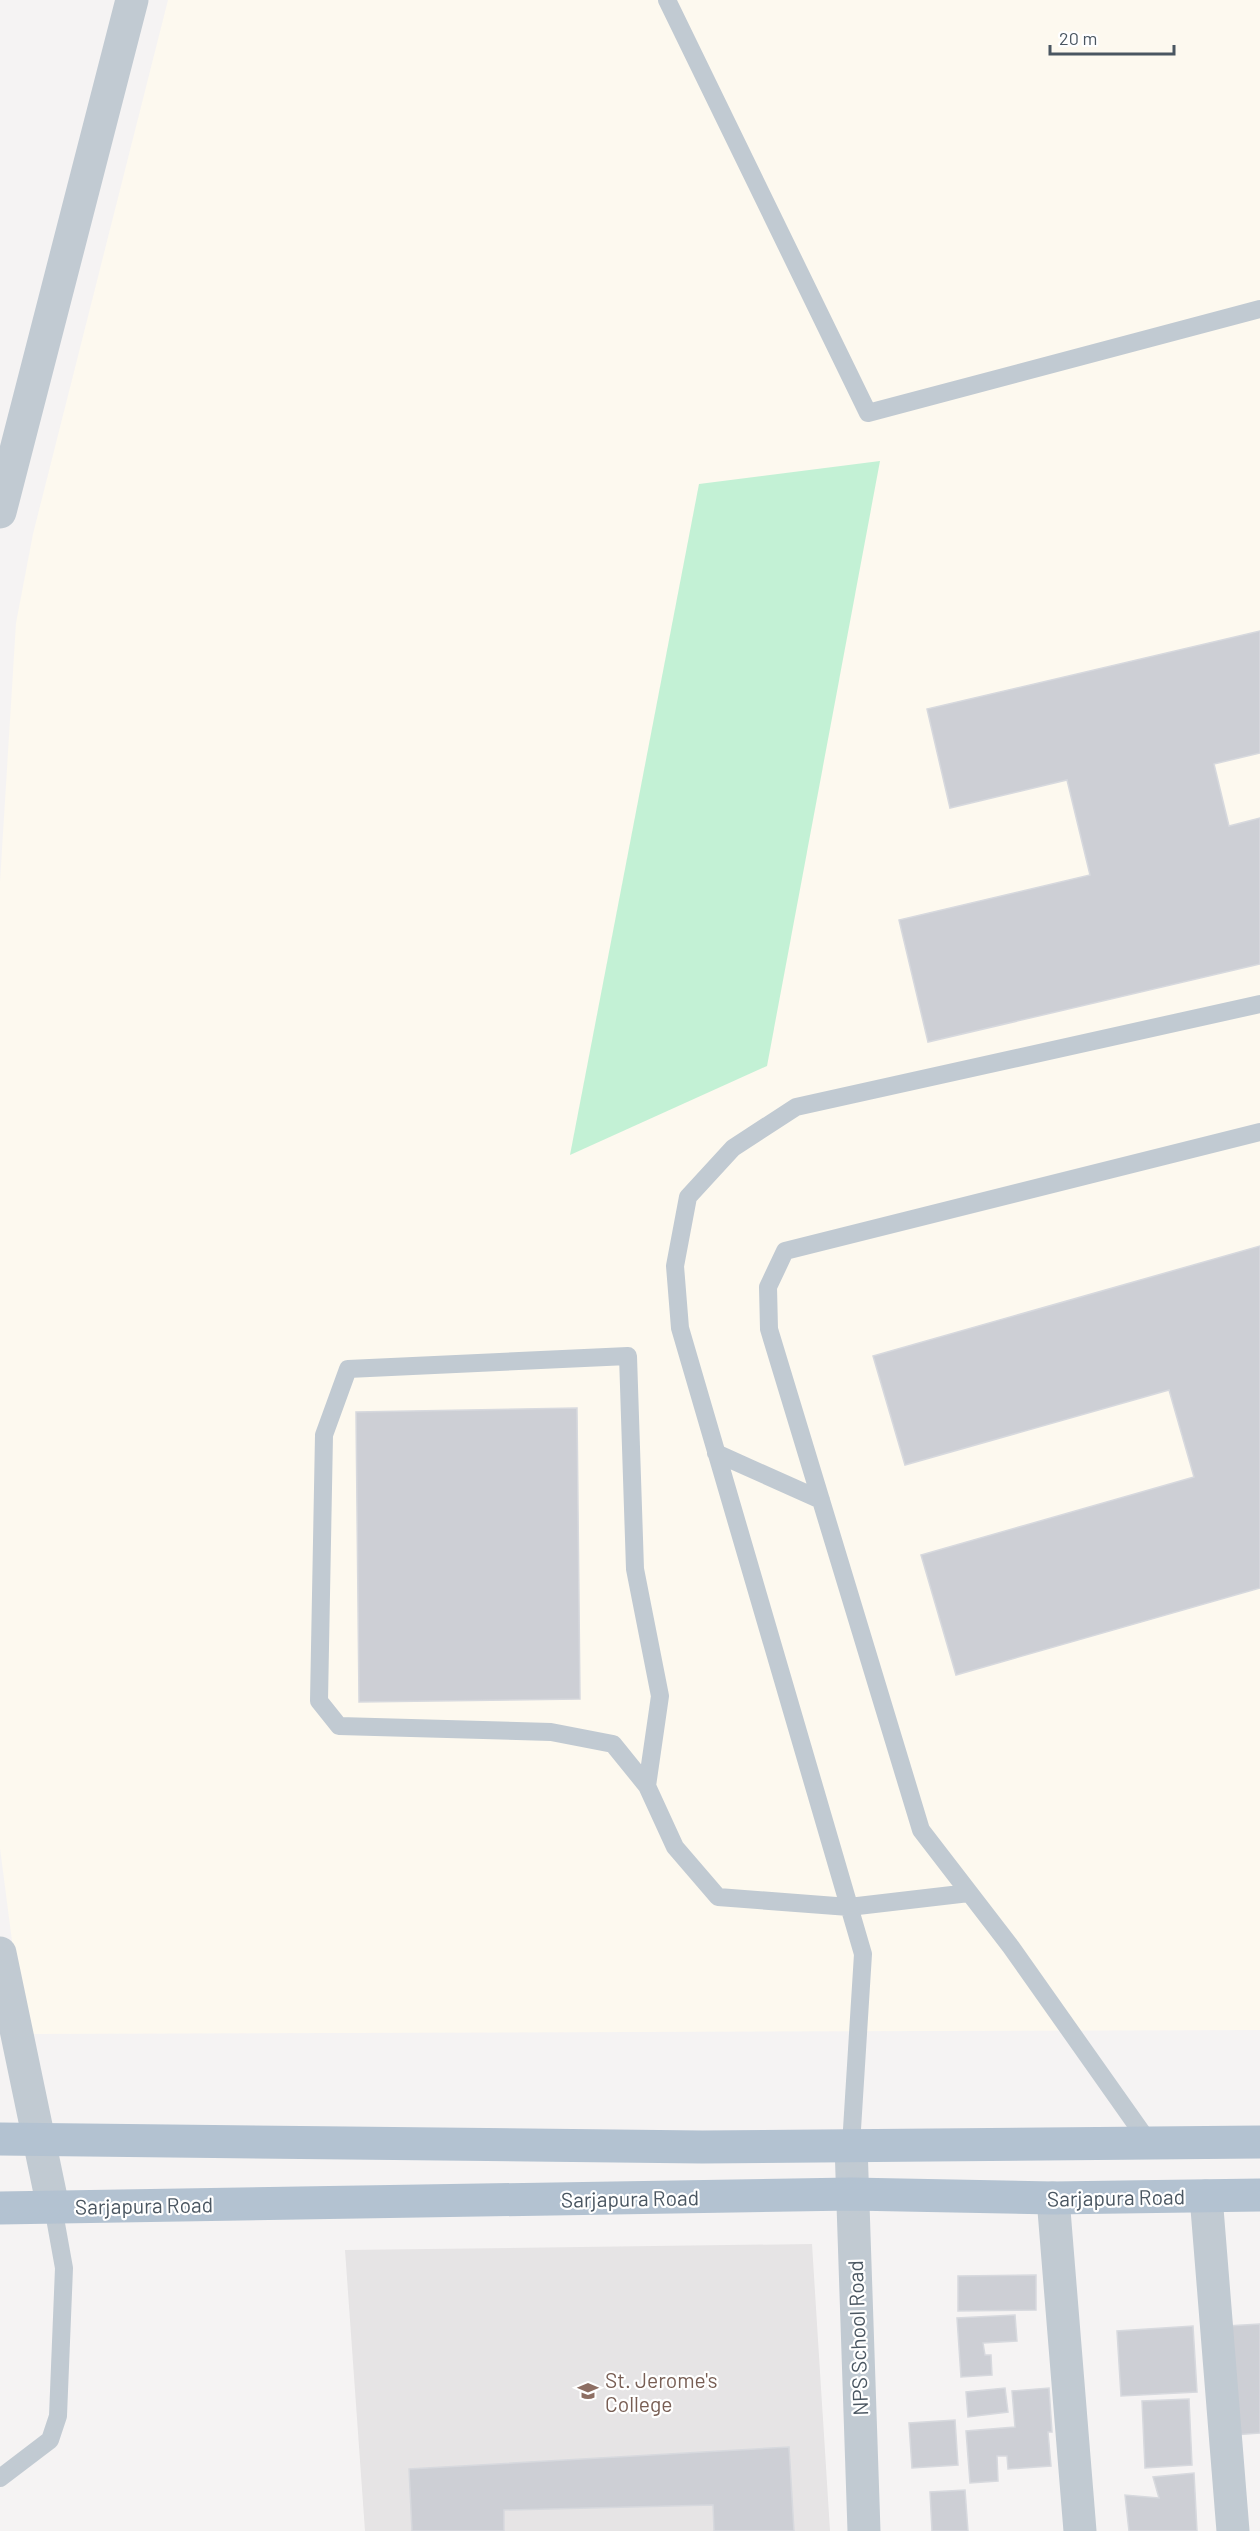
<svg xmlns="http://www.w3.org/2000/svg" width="1260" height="2531" viewBox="0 0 1260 2531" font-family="Barlow,sans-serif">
  <rect width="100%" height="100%" fill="#f5f3f3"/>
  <path fill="#fdf9ef" d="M168,0H1260V2030L24,2034L0,1848V882L16,623L33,534Z"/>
  <path fill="#e6e4e5" d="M812,2244L830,2531H365L345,2250Z"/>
  <path fill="#c3f1d5" d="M880,461L767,1066L570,1155L699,484Z"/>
  <path fill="#cdcfd5" stroke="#d7d9de" stroke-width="1.5" d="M1260,631V753L1214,764L1229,826L1260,818V964L928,1042L899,920L1090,875L1067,780L950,808L927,709Z
    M1260,1246V1588L956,1675L921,1555L1194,1477L1169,1390L905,1465L873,1356Z
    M577,1408L580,1699L359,1702L356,1412Z
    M1036,2275V2310L958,2311V2276Z
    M1015,2315L1017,2341L983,2343L985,2355H991L992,2375L961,2377L957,2318Z
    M1260,2324V2433L1234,2435L1227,2326Z
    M1193,2326L1197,2392L1121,2396L1117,2331Z
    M1005,2388L1008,2412L968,2417L966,2392Z
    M1049,2388L1052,2432H1048L1051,2466L1008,2469L1007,2456H997L998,2481L970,2483L966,2431L1015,2427L1012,2391Z
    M1189,2399L1192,2465L1145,2468L1142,2401Z
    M955,2420L958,2465L912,2468L909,2423Z
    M789,2447L794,2531H714L713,2505L504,2510V2531H412L409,2469Z
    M1194,2473L1197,2531H1129L1125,2495L1159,2498L1153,2477Z
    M965,2490L968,2531H932L930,2492Z"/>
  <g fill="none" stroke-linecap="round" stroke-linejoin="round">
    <path stroke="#c1cad2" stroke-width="18" d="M667,0L868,413L1260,309
      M716,1453L821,1500
      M647,1786L660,1696L635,1569L628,1356L348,1369L324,1435L319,1701L339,1726L551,1732L613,1744L647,1786L675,1847L718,1897L849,1907L969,1893
      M1150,2144L1011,1947L921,1830L769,1329L768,1287L785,1251L1260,1132
      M851,2145L863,1954L680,1328L675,1266L688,1197L733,1148L796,1107L1260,1004
      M0,2478L50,2440L58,2416L64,2268L53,2207"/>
    <path stroke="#c1cad2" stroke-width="33" d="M0,512L132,0
      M0,1953L53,2207
      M851,2145L864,2531
      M1206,2196L1233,2531
      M1053,2198L1080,2531"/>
    <path stroke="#b3c2d1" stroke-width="33" d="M0,2139L702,2147L1260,2142
      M0,2208L851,2194L1053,2198L1260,2195"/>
  </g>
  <defs>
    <g id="school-bare" transform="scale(1.62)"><path d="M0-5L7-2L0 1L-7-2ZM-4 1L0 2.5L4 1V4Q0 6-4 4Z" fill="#8d6e63" stroke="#fff" stroke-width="2.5" paint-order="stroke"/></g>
  </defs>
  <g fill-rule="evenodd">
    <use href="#school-bare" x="588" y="2391"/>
  </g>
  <g text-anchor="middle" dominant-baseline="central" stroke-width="4.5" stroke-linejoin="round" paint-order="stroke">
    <g font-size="21" fill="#4a5661" stroke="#fff">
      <text transform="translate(1116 2197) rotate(-1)">Sarjapura Road</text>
      <text transform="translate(630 2198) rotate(-1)">Sarjapura Road</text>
      <text transform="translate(144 2205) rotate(-1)">Sarjapura Road</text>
      <text transform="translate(857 2338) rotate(-92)">NPS School Road</text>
    </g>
    <g font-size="21" fill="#785e54" stroke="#fff" text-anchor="start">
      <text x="605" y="2379">St. Jerome's<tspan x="605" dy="24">College</tspan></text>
    </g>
  </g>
  <path d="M1050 45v9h124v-9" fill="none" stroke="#4a5661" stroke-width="3"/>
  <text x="1059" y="45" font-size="18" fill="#4a5661" stroke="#ffffff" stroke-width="4.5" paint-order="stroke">20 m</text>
</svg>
